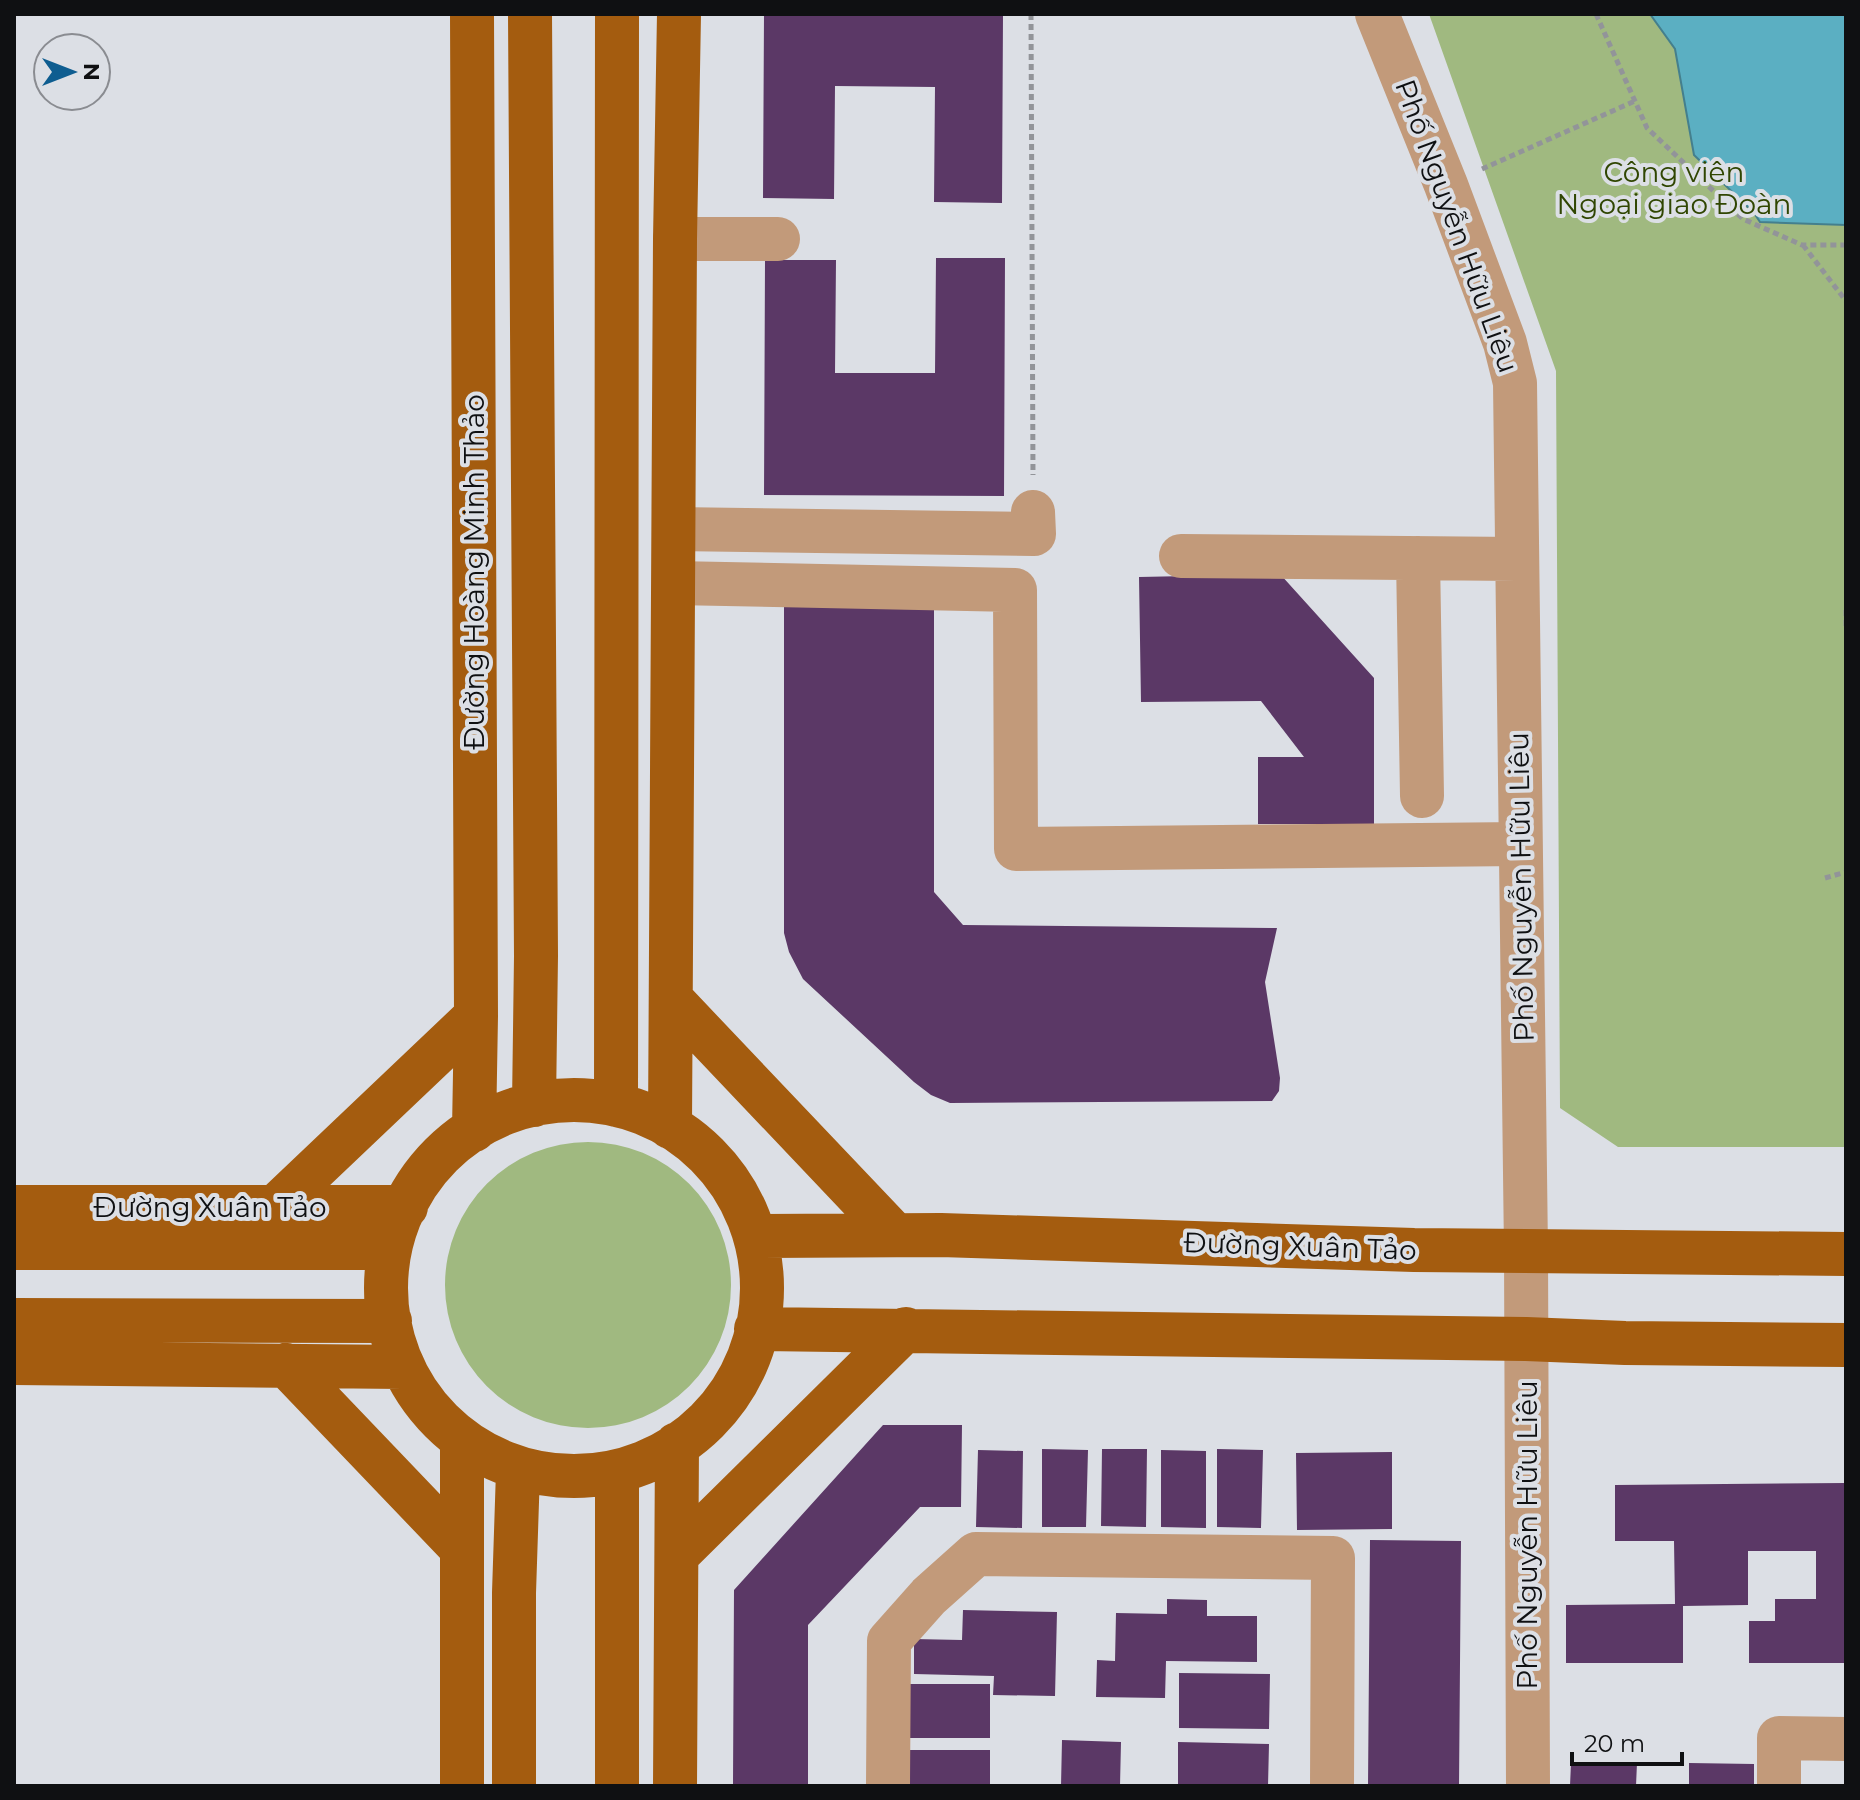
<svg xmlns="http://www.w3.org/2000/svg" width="1860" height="1800" viewBox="0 0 1860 1800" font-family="Montserrat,sans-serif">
  <rect width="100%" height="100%" fill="#dcdfe5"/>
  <path fill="#a0b980" d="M1429,14H1846V1147H1618L1560,1108L1556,371Z
    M445 1285a143 143 0 1 1 286 0a143 143 0 1 1-286 0Z"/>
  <path fill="#5bafc2" stroke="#447f8d" stroke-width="2" d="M1650,14H1846V225L1760,222L1754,213L1694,155L1675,49Z"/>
  <path fill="#5b3866" d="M764,14H1003L1002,203L934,202L935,87L835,86L834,199L763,198Z
    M936,258H1005L1004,496L764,495L765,260H836L835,373H935Z
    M1280,574L1374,678V824H1258V757H1304L1261,701L1141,702L1139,577Z
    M934,598V892L963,925L1277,928L1265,982L1280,1078L1279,1091L1272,1101L950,1103L931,1095L914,1082L803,979L789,952L784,933V606Z
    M883,1425H962L961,1507H920L808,1625V1786H733L734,1590Z
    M1042,1449L1088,1450L1086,1527H1042Z
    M1102,1449H1147L1146,1527L1101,1526Z
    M1217,1449L1263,1450L1261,1528L1217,1527Z
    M978,1450L1023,1451L1022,1528L976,1527Z
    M1161,1450L1206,1451V1528L1161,1527Z
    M1392,1452V1529L1297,1530L1296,1453Z
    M1846,1483V1663H1749V1621H1775V1599H1816V1551H1748V1605L1683,1606V1663H1566V1605L1675,1604L1674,1541H1615V1485Z
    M1370,1540L1461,1541L1459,1786H1368Z
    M1167,1599L1207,1600V1616H1257V1662L1166,1661L1165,1698L1096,1697L1097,1660L1115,1661L1116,1613L1167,1614Z
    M963,1610L1057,1612L1055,1696L993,1695L994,1676L914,1674V1639L962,1640Z
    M1179,1673L1270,1674L1269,1729L1179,1728Z
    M904,1684H990V1738H904Z
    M1062,1740L1121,1742L1120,1786H1061Z
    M1178,1742L1269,1744L1268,1786H1178Z
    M905,1750H990V1786H904Z
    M1571,1763H1637L1636,1786H1570Z
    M1689,1763L1754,1764V1786H1689Z"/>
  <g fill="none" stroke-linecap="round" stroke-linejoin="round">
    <path stroke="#929499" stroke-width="5" stroke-dasharray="6 4" stroke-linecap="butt" d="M1031,14L1033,475
      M1596,14L1647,128L1743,219L1802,245H1846
      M1482,169L1635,101
      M1803,245L1846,301
      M1846,610V629
      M1825,878L1846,872"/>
    <path stroke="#c29a7a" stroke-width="44" d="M1377,14L1446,185L1505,343L1515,383L1526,1251L1528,1786
      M675,239H778
      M674,529L1034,534L1033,512
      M1181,556L1517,559
      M1418,558L1422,796
      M674,583L1015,590L1016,849L1520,844
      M888,1786L889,1641L929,1596L976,1554L1333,1558L1332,1786
      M1779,1786V1738L1846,1739"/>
    <path stroke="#a45c0f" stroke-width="44" d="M472,14L476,1016L474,1130
      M530,14L536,956L534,1105
      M671,999L895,1235
      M386 1288a188 188 0 1 1 376 0a188 188 0 1 1-376 0Z
      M616,1105L617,14
      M670,1127L675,239L679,14
      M14,1207H406
      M275,1207L476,1016
      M755,1236L941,1235L1414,1250L1846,1254
      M14,1248H390
      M14,1320L390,1321
      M756,1329L1526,1339L1625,1343L1846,1345
      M14,1363L403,1367
      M286,1365L462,1549
      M462,1441V1786
      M617,1472V1786
      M677,1555L906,1329
      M514,1786V1593L518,1471
      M675,1786L677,1444"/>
  </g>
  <g text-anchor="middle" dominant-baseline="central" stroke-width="8" stroke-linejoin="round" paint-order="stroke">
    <g font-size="28" fill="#304602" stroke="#dcdfe5">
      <text x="1674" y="172">Công viên<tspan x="1674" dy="32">Ngoại giao Đoàn</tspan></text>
    </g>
    <g font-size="28" fill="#0f1012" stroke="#dcdfe5">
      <text transform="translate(1457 226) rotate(70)">Phố Nguyễn Hữu Liêu</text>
      <text transform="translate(474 572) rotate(-90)">Đường Hoàng Minh Thảo</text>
      <text transform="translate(1521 887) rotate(-91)">Phố Nguyễn Hữu Liêu</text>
      <text x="210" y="1207">Đường Xuân Tảo</text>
      <text transform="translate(1300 1246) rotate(2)">Đường Xuân Tảo</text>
      <text transform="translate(1527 1535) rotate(-90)">Phố Nguyễn Hữu Liêu</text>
    </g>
  </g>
  <rect width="1860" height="1800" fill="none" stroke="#0f1012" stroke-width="32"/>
  <g transform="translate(72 72) rotate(90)"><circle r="38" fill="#dcdfe5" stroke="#8a8c91" stroke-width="2"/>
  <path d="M0-6L14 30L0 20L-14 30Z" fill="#0e5d90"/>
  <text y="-12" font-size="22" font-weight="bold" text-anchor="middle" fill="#0f1012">N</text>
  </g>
  <path d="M1572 1752v12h110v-12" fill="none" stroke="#0f1012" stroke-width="4"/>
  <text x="1584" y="1752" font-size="24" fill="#0f1012" stroke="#dcdfe5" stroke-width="6" paint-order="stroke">20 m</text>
</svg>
